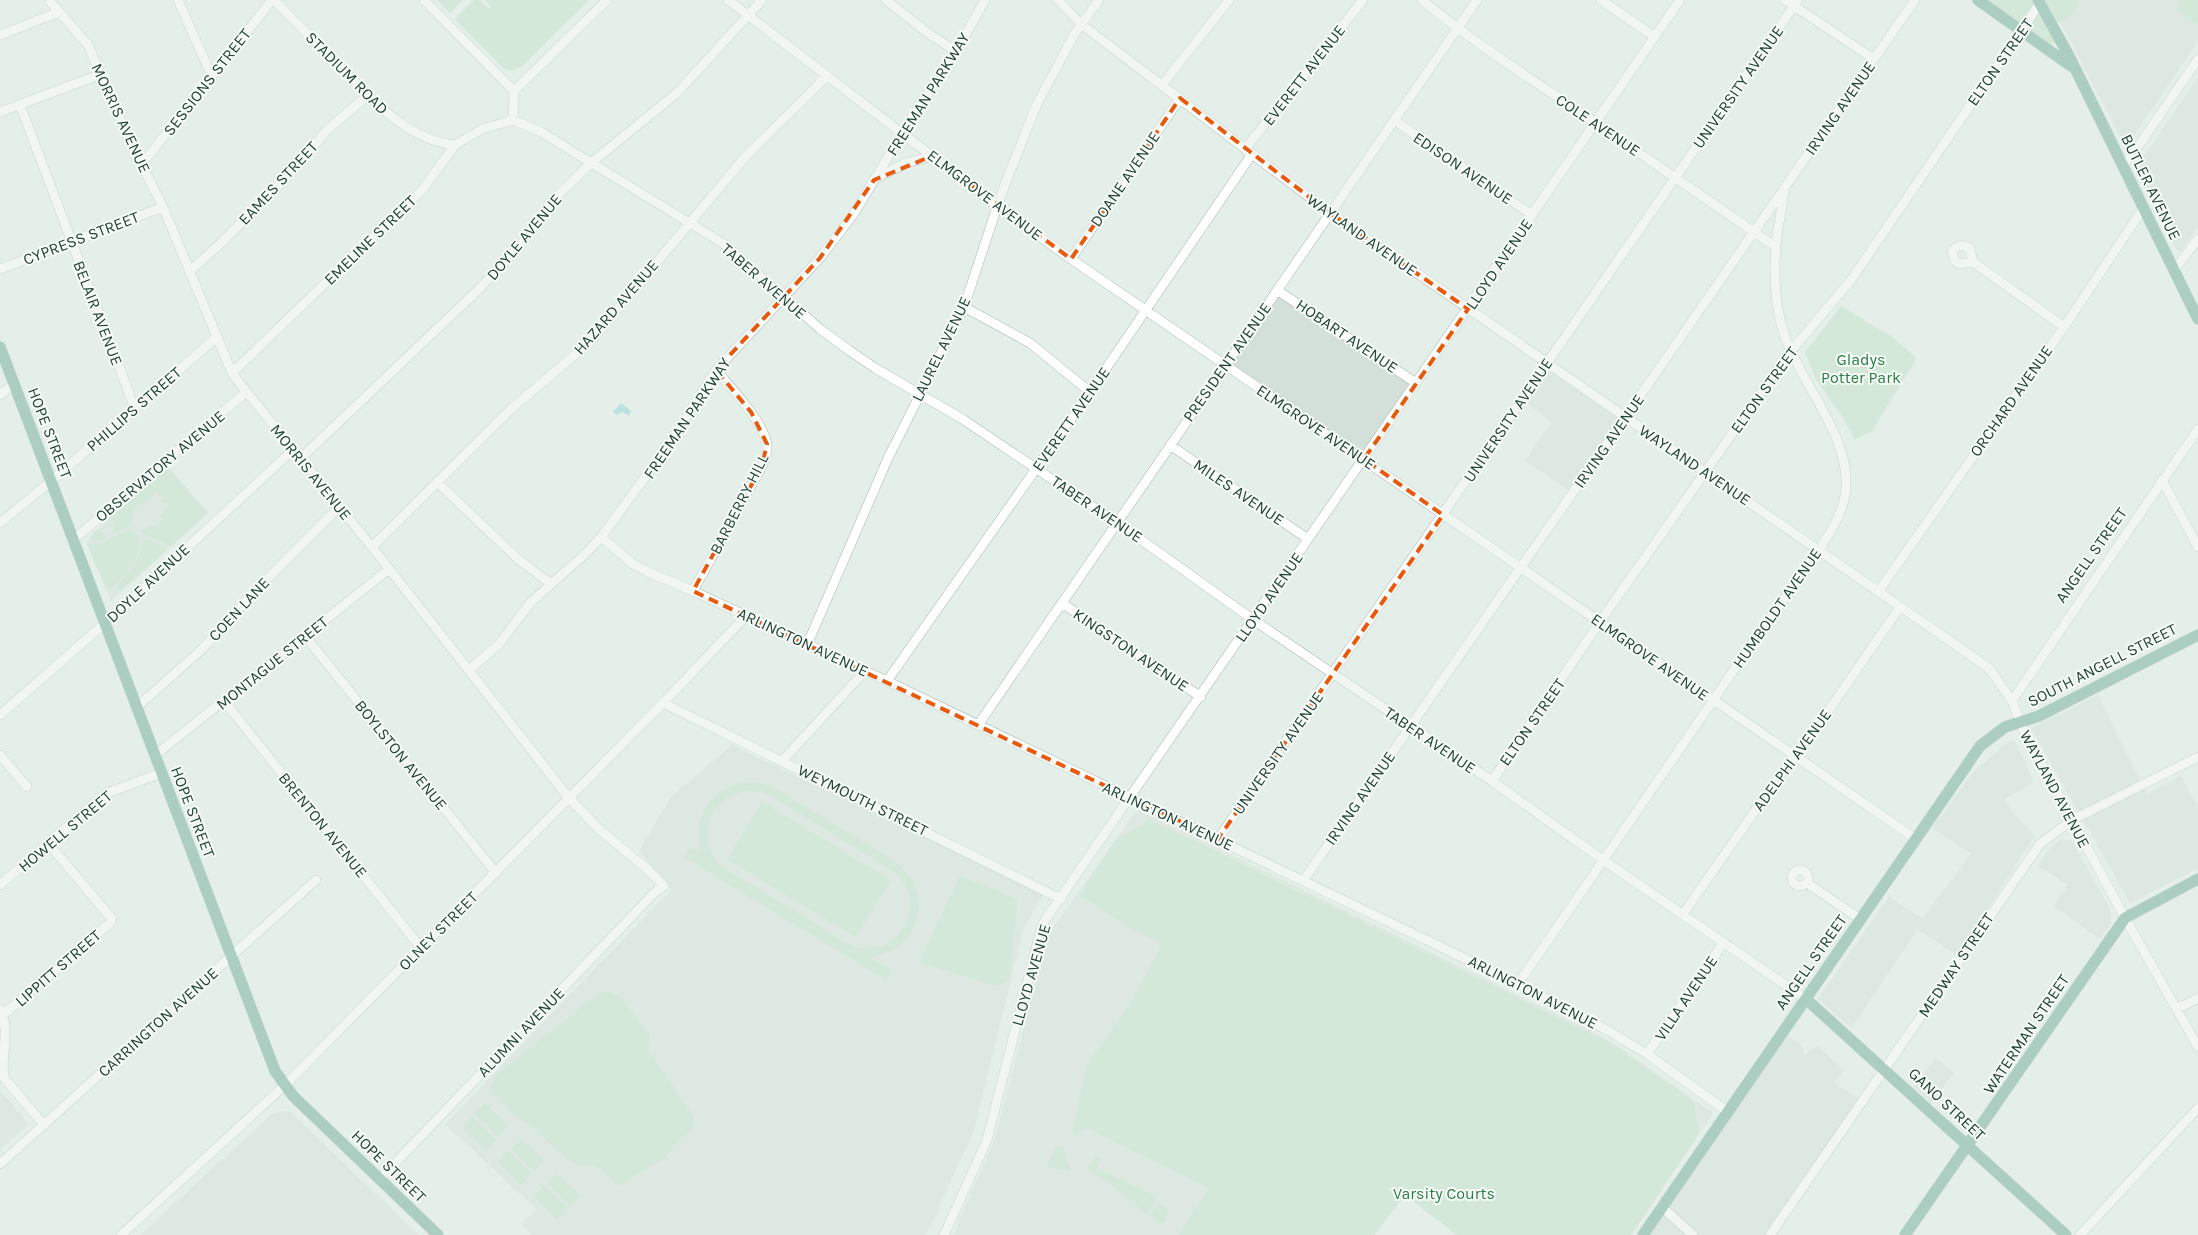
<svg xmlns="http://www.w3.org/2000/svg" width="2198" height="1235" viewBox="0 0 2198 1235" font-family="Karla,sans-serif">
  <rect width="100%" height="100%" fill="#e5efea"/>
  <path fill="#d3dfd9" d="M2074,0H2198V41L2126,147L2057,16Z
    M2198,77V226L2181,251L2177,250L2137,171V167Z
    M1276,293L1418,384L1367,459L1229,365Z
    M1549,365L1627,421L1576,495L1525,461L1543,433L1552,423L1525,401Z
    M168,467L208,513L111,601L87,544L90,536Z
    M2098,695L2147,794L2181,776L2198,807V868L2130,903L2031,728Z
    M2010,741H2015L2034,782L2005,799L2011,810L2035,836L1957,955L1918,929L1851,1028L1818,999L1889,897L1922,919L1974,850L1970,853L1932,828L1972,773Z
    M732,745L1044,894L1024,927L974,1131L926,1235H532L521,1225L536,1209L445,1124L671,890L639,850L671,797Z
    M1138,809L1609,1040L1713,1113L1631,1235H1457L1405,1195L1374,1235H953L995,1139L1048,935Z
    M2061,839L2072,840L2111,911V923L2100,939L2054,906L2068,885L2038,866L2049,849Z
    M1786,1034L1802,1046L1804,1055L1817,1046L1840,1066L1843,1071L1834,1083L1866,1103L1864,1108L1774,1235H1646Z
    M1935,1058L1954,1072L1931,1103L1914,1088Z
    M0,1090L27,1122V1126L0,1150Z
    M283,1111L290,1112L419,1235H140L271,1115Z"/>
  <path fill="#bde1c5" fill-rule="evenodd" d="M437,0H463L450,13Z
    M474,0H480L489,9L491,7L485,0H589L521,67L510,71L504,69L455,19Z
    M1986,0H2031L2056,42L2050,45Z
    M2039,0H2080L2075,12L2054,25Z
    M2181,0H2198V25L2175,9Z
    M1841,306L1892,337L1917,358L1872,431L1855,440L1841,415L1816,380L1805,352Z
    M168,467L208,513L172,546C166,545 145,535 140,531L152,525L154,527L163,520L160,516L170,506L166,501L162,503L160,500L162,498L157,492L134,511L131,526L108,536L116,527L109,518Z
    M97,529L105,535V538L100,541H94L90,537Z
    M130,530C159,539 117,589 106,589L87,544H102L118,534Z
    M144,538L156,542L166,551L120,592L117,586L137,561Z
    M745,782L761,783L776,789L895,861L912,879L918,894L919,910L911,933L894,950L870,958L892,970L886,980L684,857L690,847L701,853C691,819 710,789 745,782ZM747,791L761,792L773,797L896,873C930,909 897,961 850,945L721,866C694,839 709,796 747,791Z
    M762,802L891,880L856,937L727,859Z
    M1151,820L1608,1042L1694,1101L1699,1134L1631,1235H1457L1405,1195L1374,1235H1178L1209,1188L1087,1128L1077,1135L1072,1132L1087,1064L1130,1004L1162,944L1128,926L1079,895L1116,839Z
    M960,876L1018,900L1009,980L995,986L919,962Z
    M607,991L620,996L650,1034L648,1050L693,1115L695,1125L664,1158L618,1186L597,1166L578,1165L566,1158L530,1125L511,1113L489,1088L496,1075L584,1005L602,992Z
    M485,1103L509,1126L498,1136L475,1114Z
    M472,1117L496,1139L486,1150L462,1127Z
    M521,1138L545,1160L534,1171L511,1149Z
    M1056,1146L1063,1147L1071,1171L1050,1168L1047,1165Z
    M508,1151L532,1174L521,1185L498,1162Z
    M1096,1156L1102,1158L1097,1168L1158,1197L1147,1214L1101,1177L1087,1169Z
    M557,1173L581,1195L570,1206L547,1183Z
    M544,1186L568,1208L557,1220L534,1197Z
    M1159,1203L1168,1209L1165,1222L1161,1223L1150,1216Z"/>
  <path fill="#8bd0d7" d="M621,403L631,411L629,416L623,412L617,415L613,412Z"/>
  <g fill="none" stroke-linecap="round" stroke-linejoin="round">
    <g stroke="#a7b8b1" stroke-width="10">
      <path id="minor" d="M49,0L88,45L130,142L163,207L232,373L238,381L372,547L569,798L600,830L647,869L664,886L655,892L380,1179
        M178,0L212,77
        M274,0C296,22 317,44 339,66C372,99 406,140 455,145
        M424,0L514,91L513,120
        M728,0L997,206L1071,259L1916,839
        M886,0L929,34L956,51
        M1058,0L1081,24L1330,213L1989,668L2012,701L2023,729L2125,918L2198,1047
        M1422,0C1474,43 1531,79 1587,117C1650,160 1713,203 1776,247
        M1601,0L1655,37
        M1785,0L1874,59
        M0,35L59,12
        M1162,85L1229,0
        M514,91L607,0
        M20,105L135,409
        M0,112L101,74
        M513,120L541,132L724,244L820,329L850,351L875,368L964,420L1126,529L1252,619L1492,781L1603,860L1806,999
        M1394,120L1532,215
        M1245,149L1363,0
        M142,164L272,0
        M2122,165L2133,154L2198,59
        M874,179L906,163L932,156
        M1071,259L1180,98
        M1973,262L1970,249C1963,244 1958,244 1952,252L1955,261L1960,264L1973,262L2064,327
        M0,269L163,207
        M2174,270L2198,239
        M189,272L221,243L292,172L327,130L367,96
        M1277,290L1416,383
        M964,307L1030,343L1090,392
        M232,373L423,189L455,145L482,129L513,120
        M0,395L14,384
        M1170,445L1308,539
        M300,459L478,290L520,246L549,204L591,163L677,93L762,0
        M2162,480L2198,547
        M437,482L518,559L551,584
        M0,523L51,481L217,337
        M601,537L633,564L646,571L693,591L887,681L1518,984L1607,1030L1647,1054L1728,1112
        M73,540L246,392
        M372,547L512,408L589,343L745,157L827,76
        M693,591L762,466C765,459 768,451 767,444C763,421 731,388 716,370
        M1878,592L2064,327L2138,216L2144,211
        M1062,603L1201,697
        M305,636L496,873
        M807,645L888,458L964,307L1002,192L1036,106L1075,33L1099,0
        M469,670L499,644L531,602L585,554L601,537L666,449L716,370L820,258L855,212L909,122L956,51L985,0
        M887,681L1090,392L1252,154
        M224,701L421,948
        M2012,701L2198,429
        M663,703L1061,899
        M136,708L202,649L254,592L339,507
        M0,715L113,616L293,450
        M978,725L1477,0
        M0,755L27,787
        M154,756L389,569
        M783,760L865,671
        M1492,781L1606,613L1772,377L1791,351L1851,280L2040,3
        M1218,839L1798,0
        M1792 878a8 8 0 1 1 16 0a8 8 0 1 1-16 0Z
        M1303,881L1915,0
        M1807,883L1860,919
        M0,885L105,794L161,773
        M1683,914L1787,765L1802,749L1900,607
        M1518,984C1595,872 1673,760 1749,648C1776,607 1809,570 1833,527C1841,513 1847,496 1846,479C1844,426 1795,377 1781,324C1775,300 1774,271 1776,247C1777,227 1783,208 1784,188
        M0,1009C11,1032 0,1056 4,1078L44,1125
        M2177,1009L2198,998
        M3,1015L110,923L112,919L48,843
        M1647,1054L1724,942
        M0,1164L316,880
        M1662,1207L1693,1235
        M121,1235L284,1086L663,703L746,616
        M944,1235L987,1140L1041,929L1045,920L1680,0
        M1770,1235L2040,844L2072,820L2198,757
        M2080,1235L2198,1108"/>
    </g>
    <g stroke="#c1cac7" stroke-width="12">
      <path id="major" d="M1978,0L2071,66
        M2038,0L2069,56L2198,319
        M0,347L275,1071L293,1096L438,1235
        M1806,999L2066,1235
        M1643,1235L1980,746L2005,727L2039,716L2198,635
        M1905,1235L2125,918L2198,879"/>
    </g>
    <use href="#minor" stroke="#fff" stroke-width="9"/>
    <use href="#major" stroke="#67a792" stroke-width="11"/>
  </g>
  <path d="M0 0H2198V1235H0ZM1180,98L1330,213L1468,309L1364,459L1443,515L1218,839L693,591L762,466L767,444L751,412L716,370L820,258L874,180L932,156L1071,259Z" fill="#e5efea" fill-opacity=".55" fill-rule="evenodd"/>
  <path fill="none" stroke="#e8590c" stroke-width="4" stroke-dasharray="10 6" stroke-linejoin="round" d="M1180,98L1330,213L1468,309L1364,459L1443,515L1218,839L693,591L762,466L767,444L751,412L716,370L820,258L874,180L932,156L1071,259Z"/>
  <g text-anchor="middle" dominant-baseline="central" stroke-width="4" stroke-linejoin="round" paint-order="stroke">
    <g font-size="16" fill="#234338" stroke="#f6fbf8">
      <text transform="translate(2000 62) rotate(-55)">ELTON STREET</text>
      <text transform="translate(347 73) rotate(45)">STADIUM ROAD</text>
      <text transform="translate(1304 75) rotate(-52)">EVERETT AVENUE</text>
      <text transform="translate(207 82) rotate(-52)">SESSIONS STREET</text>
      <text transform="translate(1738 87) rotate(-55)">UNIVERSITY AVENUE</text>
      <text transform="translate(928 94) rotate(-58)">FREEMAN PARKWAY</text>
      <text transform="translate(1840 108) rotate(-55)">IRVING AVENUE</text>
      <text transform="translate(121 118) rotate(65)">MORRIS AVENUE</text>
      <text transform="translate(1598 125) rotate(34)">COLE AVENUE</text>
      <text transform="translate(1463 168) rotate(34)">EDISON AVENUE</text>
      <text transform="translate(1125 179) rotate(-56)">DOANE AVENUE</text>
      <text transform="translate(278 183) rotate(-47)">EAMES STREET</text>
      <text transform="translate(2151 187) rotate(64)">BUTLER AVENUE</text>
      <text transform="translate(985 195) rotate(37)">ELMGROVE AVENUE</text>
      <text transform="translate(1362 235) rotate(35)">WAYLAND AVENUE</text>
      <text transform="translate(524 237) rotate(-50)">DOYLE AVENUE</text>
      <text transform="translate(81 238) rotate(-21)">CYPRESS STREET</text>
      <text transform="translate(370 240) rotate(-44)">EMELINE STREET</text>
      <text transform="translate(1499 264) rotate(-56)">LLOYD AVENUE</text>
      <text transform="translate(764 281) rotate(41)">TABER AVENUE</text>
      <text transform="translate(616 307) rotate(-49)">HAZARD AVENUE</text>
      <text transform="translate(98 313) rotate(69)">BELAIR AVENUE</text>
      <text transform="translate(1347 336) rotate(34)">HOBART AVENUE</text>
      <text transform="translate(941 349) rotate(-64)">LAUREL AVENUE</text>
      <text transform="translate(1227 362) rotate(-55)">PRESIDENT AVENUE</text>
      <text transform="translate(1764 390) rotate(-54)">ELTON STREET</text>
      <text transform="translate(2011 401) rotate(-55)">ORCHARD AVENUE</text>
      <text transform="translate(134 409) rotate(-41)">PHILLIPS STREET</text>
      <text transform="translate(687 418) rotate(-56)">FREEMAN PARKWAY</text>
      <text transform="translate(1071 419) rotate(-55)">EVERETT AVENUE</text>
      <text transform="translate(1508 420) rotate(-56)">UNIVERSITY AVENUE</text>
      <text transform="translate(1316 427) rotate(34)">ELMGROVE AVENUE</text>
      <text transform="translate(50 433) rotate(69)">HOPE STREET</text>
      <text transform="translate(1609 441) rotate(-55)">IRVING AVENUE</text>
      <text transform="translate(1695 465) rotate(34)">WAYLAND AVENUE</text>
      <text transform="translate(160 466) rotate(-40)">OBSERVATORY AVENUE</text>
      <text transform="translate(311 472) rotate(51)">MORRIS AVENUE</text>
      <text transform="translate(1239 492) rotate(34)">MILES AVENUE</text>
      <text transform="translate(739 504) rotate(-63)">BARBERRY HILL</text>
      <text transform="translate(1097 509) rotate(34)">TABER AVENUE</text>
      <text transform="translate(2091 555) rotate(-55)">ANGELL STREET</text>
      <text transform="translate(148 583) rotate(-43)">DOYLE AVENUE</text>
      <text transform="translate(1269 597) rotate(-55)">LLOYD AVENUE</text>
      <text transform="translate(1777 608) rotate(-55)">HUMBOLDT AVENUE</text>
      <text transform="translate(239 609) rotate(-47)">COEN LANE</text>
      <text transform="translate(803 642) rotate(25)">ARLINGTON AVENUE</text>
      <text transform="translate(1131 650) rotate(34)">KINGSTON AVENUE</text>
      <text transform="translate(1650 657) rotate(35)">ELMGROVE AVENUE</text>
      <text transform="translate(272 663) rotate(-39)">MONTAGUE STREET</text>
      <text transform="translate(2102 665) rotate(-27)">SOUTH ANGELL STREET</text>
      <text transform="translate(1532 722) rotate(-55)">ELTON STREET</text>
      <text transform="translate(1430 740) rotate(34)">TABER AVENUE</text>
      <text transform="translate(1278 753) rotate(-55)">UNIVERSITY AVENUE</text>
      <text transform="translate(401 755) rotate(51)">BOYLSTON AVENUE</text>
      <text transform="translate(1792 760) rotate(-54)">ADELPHI AVENUE</text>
      <text transform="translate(2055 789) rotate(62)">WAYLAND AVENUE</text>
      <text transform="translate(1360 798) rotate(-55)">IRVING AVENUE</text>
      <text transform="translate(863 800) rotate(26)">WEYMOUTH STREET</text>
      <text transform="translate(193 812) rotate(69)">HOPE STREET</text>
      <text transform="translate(1168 816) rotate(25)">ARLINGTON AVENUE</text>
      <text transform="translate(323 825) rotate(51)">BRENTON AVENUE</text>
      <text transform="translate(65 831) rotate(-40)">HOWELL STREET</text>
      <text transform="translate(438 931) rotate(-45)">OLNEY STREET</text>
      <text transform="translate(1811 962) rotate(-55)">ANGELL STREET</text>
      <text transform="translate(1956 965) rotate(-56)">MEDWAY STREET</text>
      <text transform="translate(58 968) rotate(-41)">LIPPITT STREET</text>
      <text transform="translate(1031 975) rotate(-74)">LLOYD AVENUE</text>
      <text transform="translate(1533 992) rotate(27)">ARLINGTON AVENUE</text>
      <text transform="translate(1686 998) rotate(-56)">VILLA AVENUE</text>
      <text transform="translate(158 1022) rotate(-42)">CARRINGTON AVENUE</text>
      <text transform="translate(521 1032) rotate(-46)">ALUMNI AVENUE</text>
      <text transform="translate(2026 1034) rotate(-56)">WATERMAN STREET</text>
      <text transform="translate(1947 1104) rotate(43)">GANO STREET</text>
      <text transform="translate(389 1166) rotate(44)">HOPE STREET</text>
    </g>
    <g font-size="16" fill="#2a7d44" stroke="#f6fbf8">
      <text x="1861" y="359">Gladys<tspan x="1861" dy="18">Potter Park</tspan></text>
      <text x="1444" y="1193">Varsity Courts</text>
    </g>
  </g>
</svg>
